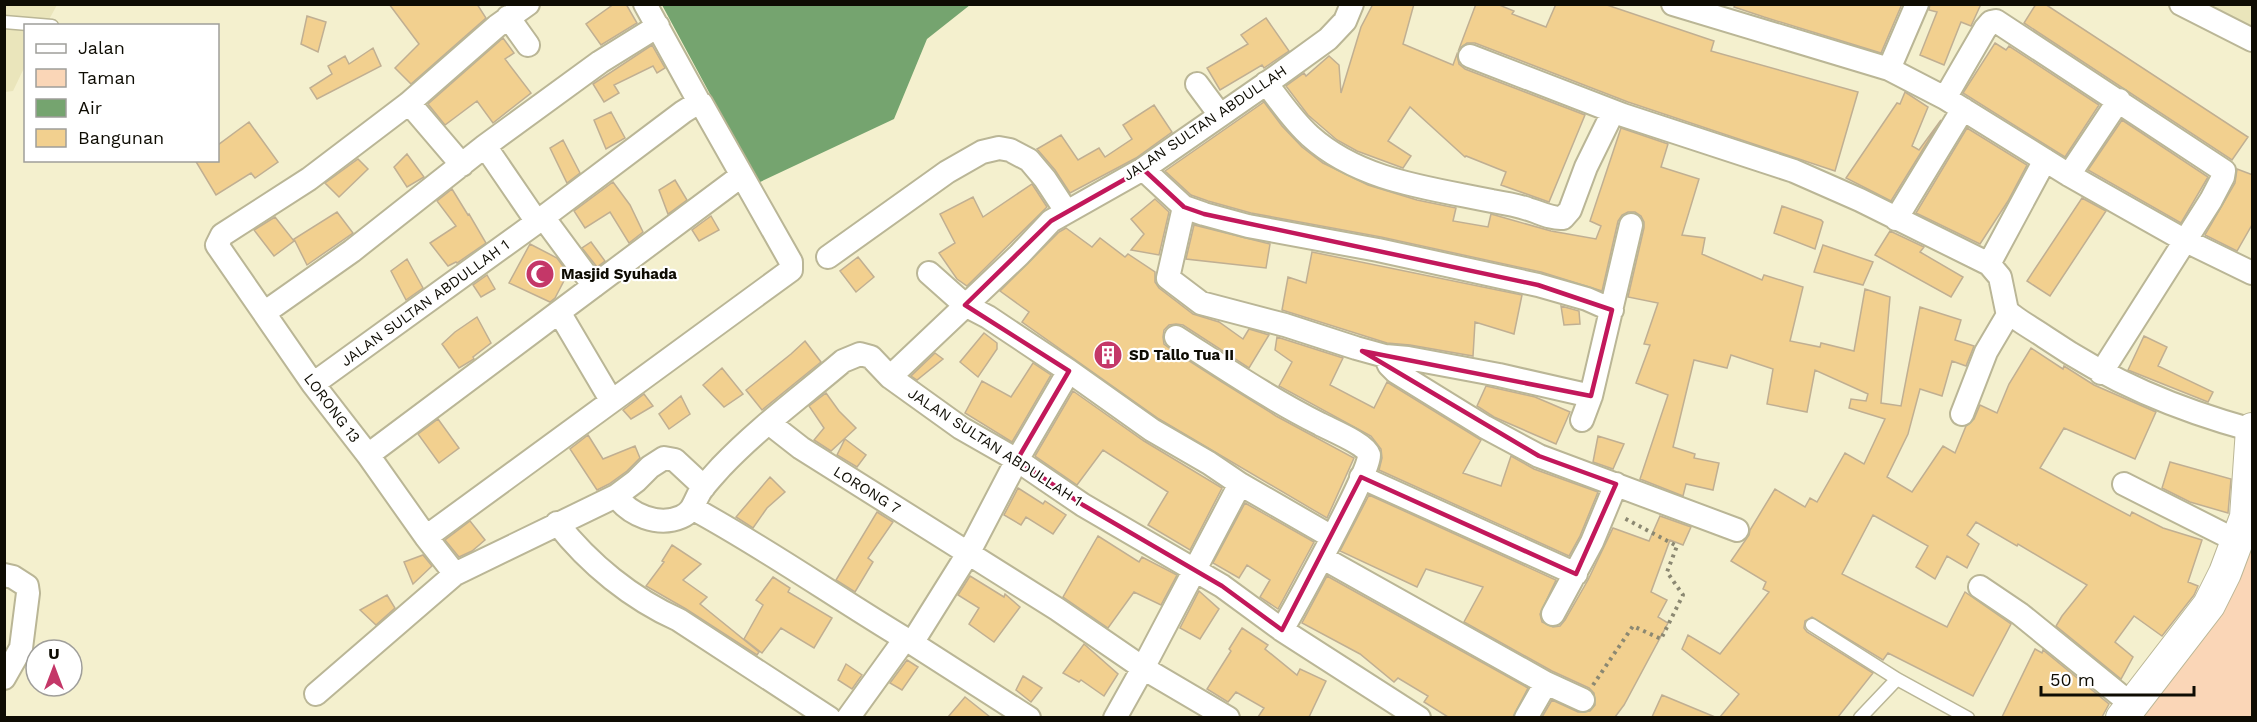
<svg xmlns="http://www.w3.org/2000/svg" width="2257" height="722" viewBox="0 0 2257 722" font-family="'Work Sans',sans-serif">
  <rect width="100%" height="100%" fill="#f4f0ce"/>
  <path fill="#eae5bb" d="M5,5H57L46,25L26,26L25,66L13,91L5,92Z
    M2192,5H2252V38Z"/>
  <path fill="#fad6b7" d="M2252,537V717L2139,718Z"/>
  <path fill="#75a46f" d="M662,5H970L927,39L894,119L758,183Z"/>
  <path fill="#f2d08f" stroke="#c0af92" stroke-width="1.5" d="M389,4H477L486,18L411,84L395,68L419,44Z
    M614,4H626L637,23L601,45L586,24Z
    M1373,4H1414L1403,44L1453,65L1457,54L1459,64L1465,69L1585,115L1549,202L1501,185L1506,172L1466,156L1465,157L1410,107L1388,141L1411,156L1403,168L1357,151L1337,140L1308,115L1286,86L1304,73L1306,76L1329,56L1339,65L1341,93L1361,27Z
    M1476,4H1497L1514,11L1512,14L1546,27L1556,4H1604L1714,41L1711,51L1858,92L1835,171L1628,102L1475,43H1467L1459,49Z
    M1735,4H1902L1881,53L1764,17L1734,7Z
    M1930,4H1981L1971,26L1961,22L1944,65L1920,55L1937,12L1929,10Z
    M2036,4H2045L2248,137L2232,160L2024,23Z
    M307,16L326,22L318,52L301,44Z
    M1266,18L1289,51L1264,68L1262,65L1220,90L1207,68L1248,44L1241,35Z
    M503,38L514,53L505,59L531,93L493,123L477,101L445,125L428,104Z
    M1995,43L2006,50L2009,46L2099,105L2065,157L1963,93Z
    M652,45L665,68L657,73L653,66L614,85L619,93L604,102L593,84Z
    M373,48L381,66L317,99L310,88L332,74L328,66L345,56L349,64Z
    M1905,92L1928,107L1912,146L1919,150L1941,120L1891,201L1846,178L1897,103L1900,104Z
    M1264,102L1282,126L1302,147L1323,163L1368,185L1417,200L1456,208L1453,221L1488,227L1491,214L1551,231L1596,239L1601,226L1590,221L1621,128L1668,144L1661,167L1699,179L1682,235L1705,238L1702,254L1762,280L1764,275L1803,287L1790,341L1820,347L1821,343L1854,351L1865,289L1890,297L1881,403L1901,406L1920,307L1961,320L1955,340L1974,346L1966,366L1952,361L1942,396L1920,389L1908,434L1887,477L1912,492L1943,446L1955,453L1966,426L1974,419L1980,405L1997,413L2009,384L2031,348L2063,369L2064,366L2094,385L2156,412L2135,459L2064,428L2040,468L2130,516L2132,512L2163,528L2202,540L2188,582L2198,586L2194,595L2162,636L2134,616L2115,642L2133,657L2121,679L2056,626L2062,616L2087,585L2018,544L2017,546L1976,522L1967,535L1979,544L1967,568L1947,556L1935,579L1916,567L1928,546L1873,515L1842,574L1947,627L1965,592L2011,624L1973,696L1888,653L1883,660L1812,617L1805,621L1804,628L1807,632L1873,673L1838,717H1720L1739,694L1682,649L1688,635L1720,654L1769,592L1763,589L1766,582L1731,561L1749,535L1750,530L1775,489L1805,507L1810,498L1817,502L1845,453L1864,464L1885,419L1849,408L1851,399L1866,401L1868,394L1815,370L1807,412L1767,404L1773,369L1731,355L1727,368L1694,360L1673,447L1695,454L1694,458L1719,463L1713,490L1686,484L1683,496L1640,479L1668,395L1636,383L1650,345L1644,344L1658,303L1628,297L1644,228V222L1641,216L1635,212H1628L1622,215L1618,221L1602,291L1541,272L1381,237L1251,213L1208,201L1191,195L1165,171Z
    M1154,105L1172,132L1136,158L1070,193L1055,170L1037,149L1061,135L1078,160L1099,148L1105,157L1132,139L1123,125Z
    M611,112L625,138L606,149L594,120Z
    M2122,120L2208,177L2181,223L2088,170Z
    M249,122L278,162L255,178L251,173L216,195L195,160H218V145Z
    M1967,128L2027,165L2008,201L1980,244L1916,213Z
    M563,140L580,173L567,183L550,148Z
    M407,154L424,177L407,187L394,167Z
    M358,159L368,169L339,197L325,183Z
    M2237,169L2253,175V223L2237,251L2205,235L2235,183Z
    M675,180L687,200L668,214L659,190Z
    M613,182L630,205L643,232L629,243L610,212L585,228L574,211Z
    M1032,184L1047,207L967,286L957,279L939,253L955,243L940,214L973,197L983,217Z
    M452,189L468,215L469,214L486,243L457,263L456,262L448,266L430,243L456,226L437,201Z
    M2082,198L2106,211L2050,296L2027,281Z
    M1155,199L1169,212L1159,255L1131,250L1144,234L1131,219Z
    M1782,206L1821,220L1823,222L1815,249L1774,233Z
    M337,212L353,233L307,265L294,239Z
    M711,216L719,230L699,241L692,230Z
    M275,217L294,241L274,256L254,230Z
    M1194,225L1270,244L1266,268L1186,259Z
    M1066,228L1092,247L1100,238L1125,257L1128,254L1155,272V282L1159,288L1193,314L1219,322L1243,339L1249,329L1269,335L1249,368L1183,325L1176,324L1169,325L1164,330L1163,337L1164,344L1169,348L1222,382L1276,416L1354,458L1327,518L1159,419L1022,322L1029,312L1000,291L1059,232Z
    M1890,231L1924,247L1920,252L1963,277L1951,297L1875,255Z
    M591,242L605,261L597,267L582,248Z
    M530,244L557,258L568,273L555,298L550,302L509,283Z
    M1823,245L1873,262L1863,285L1814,272Z
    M1312,252L1522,295L1514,334L1475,322L1473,356L1410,345L1387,343L1282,310L1288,277L1306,283Z
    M858,257L874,277L856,292L840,271Z
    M407,259L423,288L406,300L391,271Z
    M487,275L495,289L481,297L473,285Z
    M1561,306L1579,311L1580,324L1564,325Z
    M477,317L491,343L473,357L474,359L459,368L442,344L455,332Z
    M984,333L997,343V349L978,377L960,362Z
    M2144,336L2167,347L2158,366L2213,392L2208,402L2128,370Z
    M1277,337L1343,358L1330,385L1374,408L1387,382L1481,440L1463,473L1501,486L1511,456L1534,469L1598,492L1580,536L1569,556L1379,470L1382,458L1381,449L1371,436L1279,386L1292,362L1275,350Z
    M805,341L821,362L762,410L746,390L791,354Z
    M935,353L943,359L917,380L911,376Z
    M1033,363L1051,375L1012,442L965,413L982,381L1011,397Z
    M722,368L743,394L724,407L703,385Z
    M1486,386L1535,397L1570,412L1556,444L1494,417L1477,406Z
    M1073,391L1144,441L1222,488L1190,550L1148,525L1168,492L1103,450L1077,485L1035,456Z
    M826,393L839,411L856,428L831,451L814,440L824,428L809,406Z
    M644,394L653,406L631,419L623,410Z
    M681,396L690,414L669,429L659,414Z
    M438,419L459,448L439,463L418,434Z
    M588,435L603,459L635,446L640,458L627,471L609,484L597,490L570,449Z
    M1598,436L1624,444L1613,469L1593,462Z
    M845,439L866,455L857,467L837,455Z
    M2170,462L2231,479L2228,513L2190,502L2162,488Z
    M770,477L785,492L767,508L753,528L736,517Z
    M1018,488L1043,504L1045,501L1066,515L1053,534L1026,517L1021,525L1004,515Z
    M1369,495L1556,580L1540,614L1542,622L1553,627L1560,626L1565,620L1588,580L1613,528L1649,541L1660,516L1691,527L1683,545L1670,540L1651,592L1667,600L1658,617L1668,623L1624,705L1615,717H1542L1552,700L1578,712L1590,711L1595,705L1594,693L1589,688L1552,671L1464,622L1483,587L1426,569L1417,587L1340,551Z
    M1245,503L1314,542L1278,609L1260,597L1270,580L1247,565L1239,578L1213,563Z
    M877,512L893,522L868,558L873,562L855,592L836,580Z
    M470,521L485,540L472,551L459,557L445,540Z
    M1098,536L1139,562L1142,557L1177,575L1161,605L1134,592L1108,628L1063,597Z
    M672,545L701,564L683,580L707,597L700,604L759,652L757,655L686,609L646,586L664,562L662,561Z
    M423,555L432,566L413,584L404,562Z
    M970,576L1004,597L1005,594L1020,607L994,642L969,624L979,608L958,595Z
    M1327,576L1528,688L1513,717H1448L1424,702L1428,696L1398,678L1394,682L1360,654L1302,623Z
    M773,577L790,588L788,592L832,618L814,648L781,628L762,653L744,639L763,605L756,600Z
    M1199,591L1219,609L1200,639L1180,628Z
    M387,595L395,608L376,625L360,610Z
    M1242,628L1268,645L1265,649L1297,675L1300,669L1326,681L1309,717H1258L1264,708L1236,692L1228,702L1207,689L1231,651L1229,649Z
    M1084,644L1118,674L1104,696L1081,680L1079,682L1063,673Z
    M2035,649L2042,653L2043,650L2109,704L2102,717H2002Z
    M907,660L918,667L902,690L890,683Z
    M846,664L862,675L852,689L838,680Z
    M1023,676L1042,688L1031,702L1016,690Z
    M1662,695L1715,717H1652Z
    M965,697L990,717H948Z"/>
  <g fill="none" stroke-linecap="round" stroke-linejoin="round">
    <g stroke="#bab696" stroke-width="15">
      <path id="lane" d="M4,22L52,26
        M1812,625L1897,679L1968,718
        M1860,718L1897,679"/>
    </g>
    <g stroke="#bab696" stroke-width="26">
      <path id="street" d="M645,4L699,102
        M1673,4L1889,69L1945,98L2069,175L2129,209L2184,240L2252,273
        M2181,4L2252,40
        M508,17L528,45
        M1470,56L1623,115L1794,171L1860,200L1989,264L2000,277L2007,311C2018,321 2032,328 2045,337C2111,382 2176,409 2252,430
        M1889,69L1917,4
        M1266,83C1280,101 1293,121 1310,136C1360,181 1429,188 1492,201C1504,203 1516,205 1528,209C1539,212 1551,219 1563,218L1570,210L1586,167L1613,112
        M1197,84L1220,115
        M1945,98L1985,29L1991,22L1996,21L2224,171L2223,177L2211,200L2101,373
        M409,103L462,165
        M485,146L600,62L658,26
        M1143,169L1184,207L1204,214L1248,226L1378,250L1538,285L1587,299L1612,310
        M2069,175L2119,100
        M1184,207L1168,278L1201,303L1285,325L1356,348L1385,356L1408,358L1499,375L1591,396
        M543,217L594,286
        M1896,219L1963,109
        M828,257L947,172L982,152L999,148L1010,150L1029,160L1045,179L1066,211
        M1989,264L2045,160
        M264,313L352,251L485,146L537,222
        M1176,337C1223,367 1270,399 1320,424C1331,430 1366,444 1369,455C1372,469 1294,609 1282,630
        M1385,356L1389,365L1396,372L1485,427L1539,456L1737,530
        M890,377L1019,255L1051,221L1143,169L1277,76L1328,39L1345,21L1352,4
        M313,384L537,222L683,112L699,102L701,103L791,262V270L426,537
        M611,400L559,312L741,176
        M1962,414L1986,352L2009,313
        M1582,420L1591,396L1631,225
        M769,423L801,448L1057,609L1143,668L1240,484L1209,463L1152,430L1069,371
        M368,455L559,312
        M1361,477L1576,574
        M1240,484L1332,537
        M2124,484L2237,541
        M616,496L636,481L650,467L664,458L675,460L704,487
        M692,508C768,549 838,599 912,643L969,552L1017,460L1069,371L988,317L965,305L929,273
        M557,523C589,564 632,599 679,620L829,718
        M1323,558L1546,683L1583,700
        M455,574L426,537L368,455L313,384L217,245L222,235L309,179L409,103L497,26L528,4
        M4,575L13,577L27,586L28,593L21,648L4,678
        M1980,587L2020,614L2131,704
        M1553,614L1592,542L1616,484
        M912,643L1029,718
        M316,694L455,574L616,496C630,515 658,527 681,517C693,512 694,502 700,492C706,483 714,475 721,467C758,428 802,396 843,361L860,354L871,357L890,377L961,428L1017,460L1083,505L1222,586L1282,630L1419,718
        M848,718L905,639
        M1115,718L1143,668L1228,718
        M1526,718L1546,683"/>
    </g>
    <g stroke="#bab696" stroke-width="34">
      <path id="secondary" d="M2122,718L2209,605L2225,573L2246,517L2252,429"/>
    </g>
    <path stroke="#8b8872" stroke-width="4" stroke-dasharray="3 4.5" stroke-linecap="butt" d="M1593,685L1633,626L1661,639L1683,595L1667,572L1677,546L1624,518"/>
    <use href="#lane" stroke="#fff" stroke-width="12"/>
    <use href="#street" stroke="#fff" stroke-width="22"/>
    <use href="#secondary" stroke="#fff" stroke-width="32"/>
  </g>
  <path fill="none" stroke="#c2185b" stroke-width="4.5" stroke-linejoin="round" d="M1143,169L1184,207L1204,214L1538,285L1612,310L1591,396L1362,351L1539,456L1616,484L1576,574L1361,477L1282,630L1222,586L1083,505L1017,460L1069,371L965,305L1051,221Z"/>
  <defs>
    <g id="mosque-disc" transform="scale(1.5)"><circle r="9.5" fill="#c43768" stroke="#fff"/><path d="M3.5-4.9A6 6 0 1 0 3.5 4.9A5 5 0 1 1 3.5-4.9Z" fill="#fff"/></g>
    <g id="building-disc" transform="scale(1.5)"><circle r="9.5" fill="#c43768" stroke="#fff"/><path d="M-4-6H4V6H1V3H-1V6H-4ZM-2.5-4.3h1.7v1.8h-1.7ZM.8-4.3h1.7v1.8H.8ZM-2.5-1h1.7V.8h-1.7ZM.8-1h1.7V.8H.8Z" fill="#fff"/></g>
  </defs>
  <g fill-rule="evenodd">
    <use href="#mosque-disc" x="540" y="274"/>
    <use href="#building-disc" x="1108" y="355"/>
  </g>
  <g text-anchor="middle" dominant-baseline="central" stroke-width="4.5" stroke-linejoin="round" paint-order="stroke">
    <g font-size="15" fill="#0e0c03" stroke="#fff">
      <text transform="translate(1205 123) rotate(-34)">JALAN SULTAN ABDULLAH</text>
      <text transform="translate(425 303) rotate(-36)">JALAN SULTAN ABDULLAH 1</text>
      <text transform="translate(332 408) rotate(53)">LORONG 13</text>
      <text transform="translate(995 447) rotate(33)">JALAN SULTAN ABDULLAH 1</text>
      <text transform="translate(867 490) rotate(32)">LORONG 7</text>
    </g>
    <g font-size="15" font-weight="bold" fill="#0e0c03" stroke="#fff" text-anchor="start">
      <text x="561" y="274">Masjid Syuhada</text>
      <text x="1129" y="355">SD Tallo Tua II</text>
    </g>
  </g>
  <rect width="2257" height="722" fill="none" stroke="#0e0c03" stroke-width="12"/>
  <rect x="24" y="24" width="195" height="138" fill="#ffffff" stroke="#9f9e9a" stroke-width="1.5"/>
  <rect x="36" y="44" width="30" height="9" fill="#ffffff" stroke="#9f9e9a" stroke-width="1.5"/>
  <text x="78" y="54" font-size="18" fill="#0e0c03">Jalan</text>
  <rect x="36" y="69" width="30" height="18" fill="#fad6b7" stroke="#9f9e9a" stroke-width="1.5"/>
  <text x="78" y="84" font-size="18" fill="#0e0c03">Taman</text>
  <rect x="36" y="99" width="30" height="18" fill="#75a46f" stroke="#9f9e9a" stroke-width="1.5"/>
  <text x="78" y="114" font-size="18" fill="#0e0c03">Air</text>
  <rect x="36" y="129" width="30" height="18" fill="#f2d08f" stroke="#9f9e9a" stroke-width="1.5"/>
  <text x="78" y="144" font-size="18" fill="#0e0c03">Bangunan</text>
  <g transform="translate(54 668)"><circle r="28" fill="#ffffff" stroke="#9f9e9a" stroke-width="1.5"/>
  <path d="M0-4.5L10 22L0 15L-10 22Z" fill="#c43768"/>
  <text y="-9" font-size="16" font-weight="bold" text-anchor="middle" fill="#0e0c03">U</text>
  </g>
  <path d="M2041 686v9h153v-9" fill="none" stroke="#0e0c03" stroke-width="3"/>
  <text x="2050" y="686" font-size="18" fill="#0e0c03" stroke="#ffffff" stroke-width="4.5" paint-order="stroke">50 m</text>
</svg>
